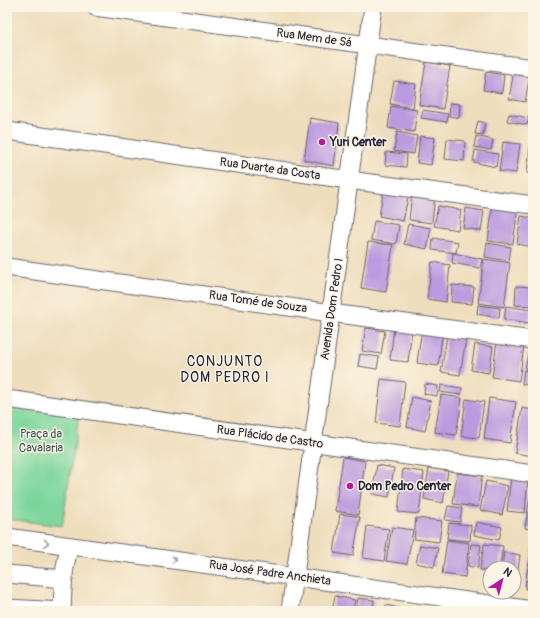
<svg xmlns="http://www.w3.org/2000/svg" width="540" height="618" viewBox="0 0 540 618" font-family="Pangolin,sans-serif">
  <rect width="100%" height="100%" fill="#fcf5e5"/>
  <filter id="ink" filterUnits="userSpaceOnUse"><feTurbulence type="fractalNoise" baseFrequency=".025" numOctaves="2"/><feDisplacementMap in="SourceGraphic" scale="8" xChannelSelector="R" yChannelSelector="G"/><feConvolveMatrix kernelMatrix="1 2 1 2 8 2 1 2 1" color-interpolation-filters="sRGB"/></filter>
  <filter id="wash" filterUnits="userSpaceOnUse"><feTurbulence type="fractalNoise" baseFrequency=".012" numOctaves="4" result="noise"/><feDisplacementMap in="SourceGraphic" scale="16" xChannelSelector="R" yChannelSelector="G"/><feGaussianBlur stdDeviation="0.9" result="paint"/><feColorMatrix in="noise" values="0 0 0 0 0 0 0 0 0 0 0 0 0 0 0 0 0 1.4 0 .05"/><feComposite in="paint" operator="in"/></filter>
  <g filter="url(#wash)">
    <rect width="100%" height="100%" fill="#efdebd"/>
    <path fill="#7bd59b" stroke="#4e7c6b" d="M7,402L80,410L62,526L7,519Z"/>
    <g id="blocks">
      <path fill="#bb9adf" d="M426,62L450,66L443,109L419,105Z
        M514,70L530,73L525,102L509,99Z
        M486,72L504,75L502,93L483,90Z
        M394,81L416,84L413,108L390,104Z
        M450,103L460,104L459,118L449,116Z
        M532,104H533V125H529Z
        M391,106L417,110L414,132L388,128Z
        M423,110L448,114L447,122L421,118Z
        M509,114L529,118L527,125L507,121Z
        M310,118L339,123L334,166L304,160Z
        M478,121L485,123L483,135L475,134Z
        M397,132L417,136L414,154L394,151Z
        M420,136L435,138L431,165L417,163Z
        M476,136L493,140L491,150L474,147Z
        M447,139L465,141L464,161L445,159Z
        M503,142L520,144L516,173L499,171Z
        M530,147H533V173H527Z
        M475,150L498,154L496,167L473,162Z
        M386,152L407,154L406,167L385,165Z
        M384,188L409,193L403,221L379,216Z
        M412,192L435,195L432,223L409,220Z
        M493,204L518,207L513,244L488,241Z
        M438,206L461,210L458,230L434,226Z
        M466,208L484,211L481,231L463,228Z
        M521,216L533,218V247L517,244Z
        M374,221L399,225L396,244L371,240Z
        M408,224L431,228L427,249L404,244Z
        M433,238L458,242L456,253L432,250Z
        M368,242L393,245L386,292L361,288Z
        M487,243L511,247L509,261L485,257Z
        M453,253L482,259L480,268L452,263Z
        M484,259L510,263L504,307L478,303Z
        M432,262L450,265L446,302L427,299Z
        M452,285L474,287L472,304L451,302Z
        M516,286L533,287V306L515,305Z
        M478,305L500,308L499,318L477,314Z
        M506,306L531,310L529,323L504,319Z
        M366,328L385,331L381,354L362,351Z
        M394,328L412,330L408,362L390,360Z
        M422,328L443,331L438,366L417,363Z
        M447,336L466,339L460,375L441,372Z
        M497,342L524,346L519,381L492,377Z
        M475,344L493,347L489,373L471,370Z
        M529,350L533,351V370L525,369Z
        M360,354L379,357L377,369L358,366Z
        M524,370L533,372V385L522,384Z
        M381,379L405,382L400,426L376,423Z
        M425,384L438,386L437,396L424,394Z
        M441,385L462,388L461,395L440,392Z
        M441,395L462,398L456,435L435,432Z
        M412,397L431,401L425,431L407,427Z
        M489,398L516,402L510,443L484,439Z
        M466,399L484,402L479,438L461,436Z
        M522,408L533,410V456L515,453Z
        M343,457L365,461L358,515L335,511Z
        M377,465L394,468L389,497L372,494Z
        M429,468L448,471L443,503L424,499Z
        M403,469L424,472L419,514L398,512Z
        M457,473L482,476L478,507L453,504Z
        M511,476L528,478L525,513L507,511Z
        M486,481L508,486L502,515L480,510Z
        M532,483H533V529L525,528Z
        M448,506L462,508L460,522L445,520Z
        M340,514L360,517L353,556L334,553Z
        M416,518L442,521L439,542L414,539Z
        M476,522L502,527L499,540L474,535Z
        M449,523L471,525L470,541L447,539Z
        M367,526L389,529L384,561L363,558Z
        M392,527L413,530L407,564L386,561Z
        M447,540L469,543L465,577L442,574Z
        M471,544L481,545L478,568L468,566Z
        M484,544L503,546L500,568H490V571L480,570Z
        M420,545L438,548L434,567L416,563Z
        M532,549H533V578L526,577Z
        M504,552L520,555L517,576H514V568H502Z
        M526,580L533,581V590L525,589Z
        M335,596L355,600L353,611H332Z
        M358,598L374,600L373,611H356Z
        M386,605L403,609L402,611H385Z"/>
    </g>
  </g>
  <g filter="url(#ink)">
    <use href="#blocks" fill-opacity="0" stroke="#6a6468" stroke-width="1"/>
    <g fill="none" stroke-linecap="round" stroke-linejoin="round">
      <g stroke="#6a6468" stroke-width="19">
        <path id="minor" d="M95,7L533,68
          M7,131L349,180L533,205
          M7,267L331,313L533,340
          M7,399L533,474
          M7,537L533,610
          M7,574L64,579
          M7,608L62,611C63,589 63,567 70,546
          M290,611L373,7"/>
      </g>
      <use href="#minor" stroke="#fff" stroke-width="17"/>
    </g>
    <defs><path id="oneway-chevron" d="M-2-3.5L2.5 0L-2 3.5" fill="none" stroke-width="1.6" stroke-linecap="round" stroke-linejoin="round"/></defs>
    <g stroke="#9c9ca7">
      <use href="#oneway-chevron" transform="translate(46 543) rotate(8)"/>
      <use href="#oneway-chevron" transform="translate(174 560) rotate(8)"/>
    </g>
  </g>
  <g fill="#b5179e" stroke="#fcf5e5" stroke-width="1.5">
    <circle cx="322" cy="142" r="4"/>
    <circle cx="350" cy="486" r="4"/>
  </g>
  <g text-anchor="middle" dominant-baseline="central" stroke-width="3" stroke-linejoin="round" paint-order="stroke">
    <g font-size="12" fill="#22223b" stroke="#fcf5e5">
      <text transform="translate(314 38) rotate(8)">Rua Mem de Sá</text>
      <text transform="translate(270 169) rotate(8)">Rua Duarte da Costa</text>
      <text transform="translate(258 302) rotate(8)">Rua Tomé de Souza</text>
      <text transform="translate(332 309) rotate(-82)">Avenida Dom Pedro I</text>
      <text transform="translate(270 437) rotate(8)">Rua Plácido de Castro</text>
      <text transform="translate(270 573) rotate(8)">Rua José Padre Anchieta</text>
    </g>
    <g font-size="12" font-weight="bold" fill="#22223b" stroke="#fcf5e5" text-anchor="start">
      <text x="330" y="142">Yuri Center</text>
      <text x="358" y="486">Dom Pedro Center</text>
    </g>
    <g font-size="12" fill="#3d5858" stroke="#fcf5e5">
      <text x="41" y="434">Praça da<tspan x="41" dy="14">Cavalaria</tspan></text>
    </g>
    <g font-size="14" letter-spacing="1" fill="#22223b" stroke="#fcf5e5">
      <text x="225" y="361">CONJUNTO<tspan x="225" dy="16">DOM PEDRO I</tspan></text>
    </g>
  </g>
  <rect width="540" height="618" fill="none" stroke="#fcf5e5" stroke-width="24"/>
  <g transform="translate(502 580) rotate(36)"><circle r="19" fill="#fcf5e5" stroke="#a5a1a1"/>
  <path d="M0-3L7 15L0 10L-7 15Z" fill="#b5179e"/>
  <text y="-6" font-size="11" font-weight="bold" text-anchor="middle" fill="#22223b">N</text>
  </g>
</svg>
